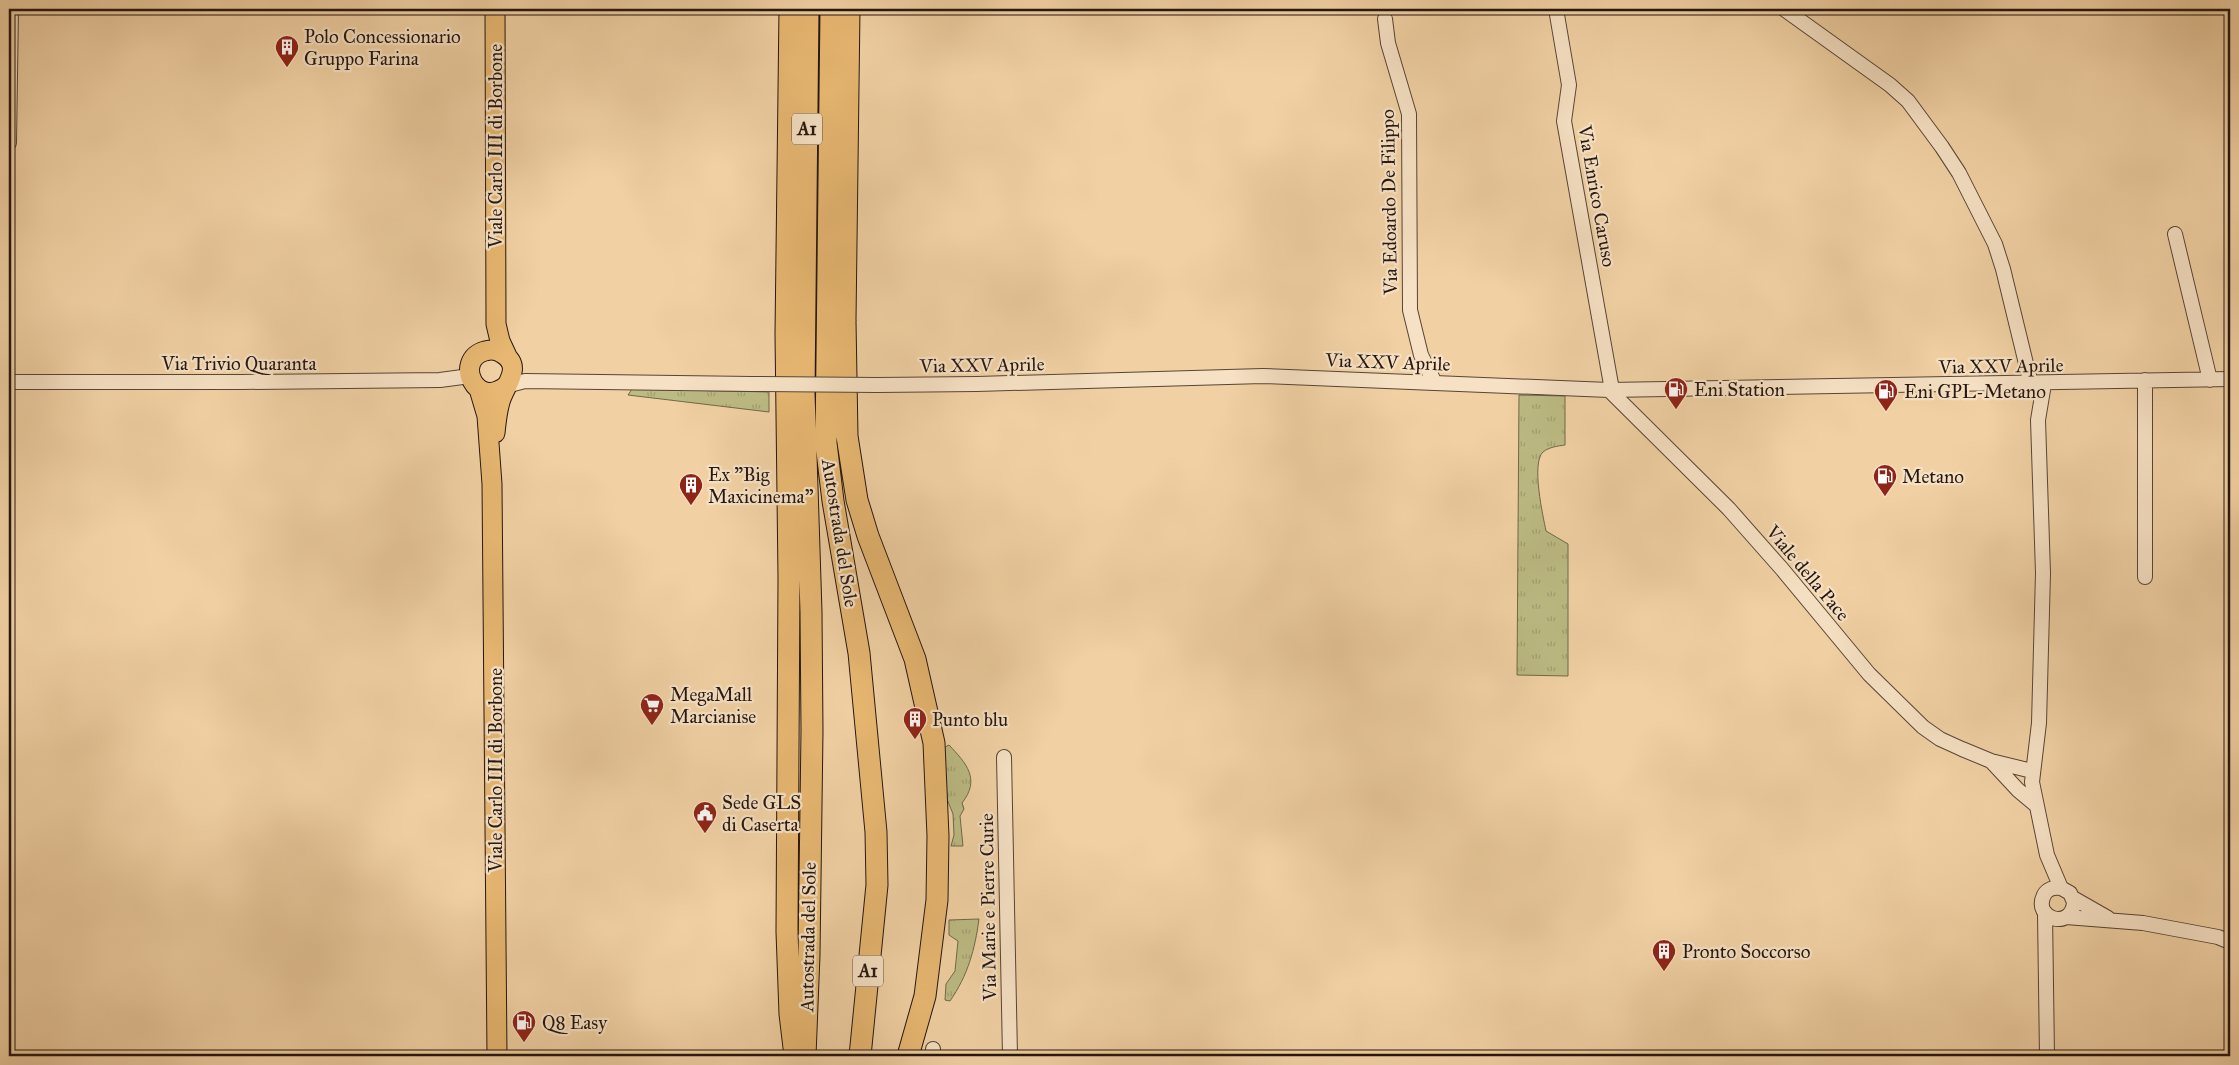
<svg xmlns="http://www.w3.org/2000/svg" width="2239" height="1065" viewBox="0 0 2239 1065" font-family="'IM FELL Great Primer',serif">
  <defs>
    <pattern id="grass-tufts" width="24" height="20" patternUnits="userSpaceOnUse" patternTransform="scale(1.25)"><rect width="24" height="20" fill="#bcbb84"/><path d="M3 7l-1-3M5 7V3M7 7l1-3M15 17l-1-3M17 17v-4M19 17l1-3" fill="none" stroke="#a1a071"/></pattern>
  </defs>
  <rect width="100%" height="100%" fill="#f1d1a4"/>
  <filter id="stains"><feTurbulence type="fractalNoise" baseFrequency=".004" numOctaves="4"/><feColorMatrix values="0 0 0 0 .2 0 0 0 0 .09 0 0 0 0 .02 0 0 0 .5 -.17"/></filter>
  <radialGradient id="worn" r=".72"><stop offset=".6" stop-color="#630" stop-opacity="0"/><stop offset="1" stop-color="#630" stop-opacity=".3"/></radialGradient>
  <path fill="url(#grass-tufts)" stroke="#70684a" d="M632,389L769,392V412L628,395Z
    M1519,395L1565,396V445C1558,446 1549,447 1543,452C1531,463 1543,516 1546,531L1568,544V676L1517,675Z
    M949,745C966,763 981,779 962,803L964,809L960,816L963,846H951L954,835L953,814L947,799L943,748Z
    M979,919C975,949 968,975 950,1001L945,1000L946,984L955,971L958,941L949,935V920Z"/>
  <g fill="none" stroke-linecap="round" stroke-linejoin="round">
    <g stroke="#574535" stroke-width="16">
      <path id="minor" d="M1556,9L1569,85L1564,121L1612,390
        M1784,9L1890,85L1908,101L1942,147L1959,173L1995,244L2003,269L2031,384
        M1385,19L1388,43L1409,114L1410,310L1421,355L1435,383
        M9,143L11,9
        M2175,234L2210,380
        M2145,380V577
        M9,382H242L440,380L470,376
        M2044,384L2038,420L2043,573L2039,723L2032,782L2047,855L2061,888L2070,893L2074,902C2072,931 2032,919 2044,895C2047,889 2054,887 2061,888
        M877,385L977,384L1263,376L1609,390L2230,379
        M506,386L525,381L752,384
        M1609,390L1729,509L1782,569L1869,674L1923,727L1940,739L1962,749L1991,761L2032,771
        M1004,757L1010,1056
        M1991,761L2018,790L2036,805
        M2073,898L2108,918
        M2045,913L2047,1056
        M2066,917L2143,923L2218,937L2230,942
        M933,1049V1056"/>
    </g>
    <g stroke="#241610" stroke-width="21">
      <path id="major" d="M495,9L496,324L500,341L507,356
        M479,389L487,416L492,484L497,1056
        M495,433C496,423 497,412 500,402C504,386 524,367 503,354C498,350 491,349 485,351C453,360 476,410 506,386"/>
    </g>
    <g stroke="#241610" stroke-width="23">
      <path id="highway" d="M790,9L786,334L789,577L787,932L790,1014L795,1056
        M831,9L826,443L833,501L859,653L876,832L877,885L860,1056
        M849,9L845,321L847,436L857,500L868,536L915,659L934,743L938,836L937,900L925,996L908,1056
        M805,1056L809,955L812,731L811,612L804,393L808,9"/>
    </g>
    <use href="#minor" stroke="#f6e1c4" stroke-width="14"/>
    <use href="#major" stroke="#e8b872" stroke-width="19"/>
    <use href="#highway" stroke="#e8b872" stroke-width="21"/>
    <g stroke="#574535" stroke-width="16" stroke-linecap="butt">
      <path id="minor-bridge" d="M752,384L877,385"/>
    </g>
    <use href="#minor-bridge" stroke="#f6e1c4" stroke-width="14"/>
  </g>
  <defs>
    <g id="building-pin" transform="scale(1.25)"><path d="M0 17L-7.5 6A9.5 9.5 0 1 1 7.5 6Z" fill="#8f2418" stroke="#f6e1c4"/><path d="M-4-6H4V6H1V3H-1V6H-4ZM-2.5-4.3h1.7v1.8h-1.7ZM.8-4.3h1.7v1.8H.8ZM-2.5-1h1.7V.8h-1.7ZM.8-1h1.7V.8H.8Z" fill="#fff"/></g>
    <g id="fuel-pin" transform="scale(1.25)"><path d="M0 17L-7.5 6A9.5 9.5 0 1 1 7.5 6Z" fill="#8f2418" stroke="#f6e1c4"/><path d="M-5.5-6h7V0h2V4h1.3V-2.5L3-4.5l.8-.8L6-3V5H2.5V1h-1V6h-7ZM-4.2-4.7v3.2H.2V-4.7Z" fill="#fff"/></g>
    <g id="supermarket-pin" transform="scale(1.25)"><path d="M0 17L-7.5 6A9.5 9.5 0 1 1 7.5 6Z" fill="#8f2418" stroke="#f6e1c4"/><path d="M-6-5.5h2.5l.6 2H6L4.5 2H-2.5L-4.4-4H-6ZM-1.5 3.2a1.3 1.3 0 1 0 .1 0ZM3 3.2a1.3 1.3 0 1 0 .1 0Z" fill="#fff"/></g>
    <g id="civic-pin" transform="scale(1.25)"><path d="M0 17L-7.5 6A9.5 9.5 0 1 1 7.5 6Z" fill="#8f2418" stroke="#f6e1c4"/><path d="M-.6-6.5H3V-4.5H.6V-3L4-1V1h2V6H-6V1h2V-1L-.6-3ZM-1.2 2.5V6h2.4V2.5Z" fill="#fff"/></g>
  </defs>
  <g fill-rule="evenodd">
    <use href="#building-pin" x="287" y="47"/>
    <use href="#fuel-pin" x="1676" y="389"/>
    <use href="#fuel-pin" x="1886" y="391"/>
    <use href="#fuel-pin" x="1885" y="476"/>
    <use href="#building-pin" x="691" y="485"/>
    <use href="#supermarket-pin" x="652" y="705"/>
    <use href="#building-pin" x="915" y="719"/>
    <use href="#civic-pin" x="705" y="813"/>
    <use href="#building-pin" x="1664" y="951"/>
    <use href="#fuel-pin" x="524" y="1022"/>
  </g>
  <g text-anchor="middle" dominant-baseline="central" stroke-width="4.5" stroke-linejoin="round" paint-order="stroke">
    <g fill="#f6e1c4" stroke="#635346" stroke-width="1">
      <rect x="792" y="113.5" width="30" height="31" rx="4"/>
      <rect x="853" y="955.5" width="30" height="31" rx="4"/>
    </g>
    <g font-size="18" font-weight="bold" fill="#241610">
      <text x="807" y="129">A1</text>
      <text x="868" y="971">A1</text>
    </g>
    <g font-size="19" fill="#241610" stroke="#f6e1c4" text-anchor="start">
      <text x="304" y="36">Polo Concessionario<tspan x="304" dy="22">Gruppo Farina</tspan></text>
      <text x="1694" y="389">Eni Station</text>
      <text x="1904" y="391">Eni GPL-Metano</text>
      <text x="708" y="474">Ex "Big<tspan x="708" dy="22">Maxicinema"</tspan></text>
      <text x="1902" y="476">Metano</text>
      <text x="670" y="694">MegaMall<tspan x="670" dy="22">Marcianise</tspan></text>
      <text x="932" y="719">Punto blu</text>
      <text x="722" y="802">Sede GLS<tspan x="722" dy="22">di Caserta</tspan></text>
      <text x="1682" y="951">Pronto Soccorso</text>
      <text x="542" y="1022">Q8 Easy</text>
    </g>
    <g font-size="19" fill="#241610" stroke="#f6e1c4">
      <text transform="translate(495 146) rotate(-90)">Viale Carlo III di Borbone</text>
      <text transform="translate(1597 196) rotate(80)">Via Enrico Caruso</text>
      <text transform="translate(1389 202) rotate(-91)">Via Edoardo De Filippo</text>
      <text transform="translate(1388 362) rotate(2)">Via XXV Aprile</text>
      <text x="239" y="363">Via Trivio Quaranta</text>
      <text transform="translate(982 365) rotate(-1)">Via XXV Aprile</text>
      <text transform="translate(2001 366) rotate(-1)">Via XXV Aprile</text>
      <text transform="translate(840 533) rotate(81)">Autostrada del Sole</text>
      <text transform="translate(1808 573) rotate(50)">Viale della Pace</text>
      <text transform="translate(495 770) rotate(-90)">Viale Carlo III di Borbone</text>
      <text transform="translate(988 907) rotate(-91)">Via Marie e Pierre Curie</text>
      <text transform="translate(808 937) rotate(-89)">Autostrada del Sole</text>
    </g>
  </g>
  <rect width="2239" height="1065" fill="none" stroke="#f1d1a4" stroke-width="30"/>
  <rect x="10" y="10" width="2219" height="1045" fill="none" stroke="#241610" stroke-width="2.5"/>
  <rect x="15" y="15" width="2209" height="1035" fill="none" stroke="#241610"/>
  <rect width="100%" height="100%" filter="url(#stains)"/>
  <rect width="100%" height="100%" fill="url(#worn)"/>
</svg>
